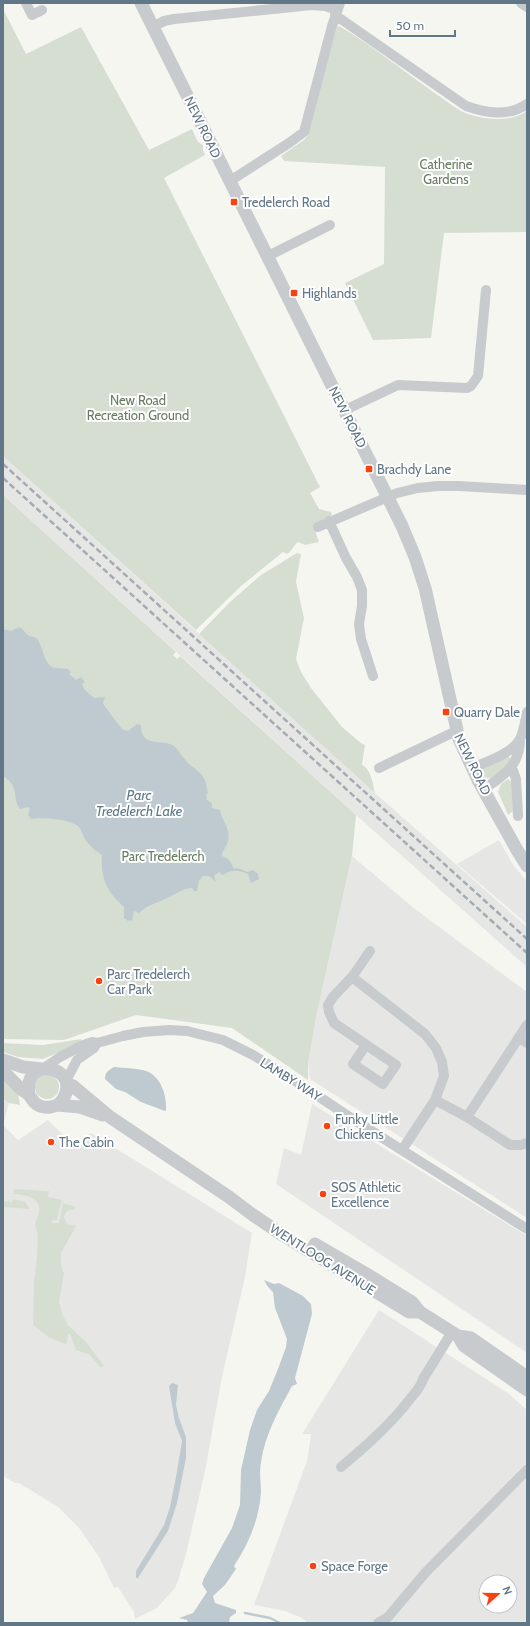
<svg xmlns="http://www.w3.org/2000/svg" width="530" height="1626" viewBox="0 0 530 1626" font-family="Cabin,sans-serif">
  <rect width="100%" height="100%" fill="#f6f6f1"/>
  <path fill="#e6e7e5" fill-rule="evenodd" d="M3,456L375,793L527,927V967L356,815L3,495Z
    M499,840L512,863L527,882V924L457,864Z
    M352,856L415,909L527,992V1218L310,1079L308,1063L318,1008Z
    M3,1099L9,1103L3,1125L18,1140L48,1120L64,1136L69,1148L91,1133L252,1233L245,1277L222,1377L205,1471L186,1554L178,1581L175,1588L157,1608L135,1619L134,1612L118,1587L114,1588L99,1557L79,1528L58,1507L19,1483H15L3,1476Z
    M312,1104L527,1236V1353L276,1184L284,1148L301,1155Z
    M379,1310L508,1393L527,1410V1623H308L302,1618L285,1611L254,1605L307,1461L311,1434H302ZM486,1582H510V1606H486Z"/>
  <path fill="#d6ded2" d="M3,9L26,54L81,27L149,150L192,129L198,142L203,145V150L205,155L164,178L320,487L310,493L319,509L331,512L332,515C326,518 316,525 316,532C316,535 318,538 319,542L305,545L298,542C293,546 293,550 287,554L283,552L240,587L196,630L3,456Z
    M339,26C371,45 401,69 432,91C444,99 457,111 471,115C488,120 512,122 527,111V232L444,233L431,338L373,340L345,283L384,264L385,167L284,161L281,156L304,140L308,135L307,134L337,27Z
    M3,495L176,652L173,655L177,659L180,656L356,815L352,856L318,1008L308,1063V1080L232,1028L136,1015L64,1040L3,1039Z
    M297,553L301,554L296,582L304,618L296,659L301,672L311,688L342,727L361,743L365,745L362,765C371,769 373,784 375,793L199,634L230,602L261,575Z
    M508,756L512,759L511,762L494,777L485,779L482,768Z
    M508,779L512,782L513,811L508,815L498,792L501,784Z
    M81,1039L82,1040L79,1044L43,1059L18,1057L3,1052V1043L43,1045Z
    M35 1087a12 12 0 1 1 24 0a12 12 0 1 1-24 0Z
    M3,1078L18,1094L20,1105L9,1103L3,1099Z
    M14,1189L49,1191L48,1197L62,1200L57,1220H53L51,1223H59L63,1203L76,1207L74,1210C69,1209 65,1212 64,1217L67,1224L76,1226L61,1253V1264L64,1274L59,1302L63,1316L68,1325L87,1343L104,1366L100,1367L90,1355L76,1350L70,1334H68L67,1343L65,1344L48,1337L33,1325L34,1280C36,1272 39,1239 37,1231C36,1229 35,1227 35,1225C36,1218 42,1211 38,1204C33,1195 22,1195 13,1194Z
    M13,1199L25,1202L30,1209L3,1207V1201L12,1202Z"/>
  <path fill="#becacf" d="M19,627C24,629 24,632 28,635C31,637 34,636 37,639C44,647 43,665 55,668C59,668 64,668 68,669L71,672L69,674L76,680L81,677L85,682L82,684L84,689L94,698L105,697L103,703L106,708L122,729L128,731L137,724L141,725C141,749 163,738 174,746C179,750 183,758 188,763C193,768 200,771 204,778C206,782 207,788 208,793L206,795L207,800L212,803V808L220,810C222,822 231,828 228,841C227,847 222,850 222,856C227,858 232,861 233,868L241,869L247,872L253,870L258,874L259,879L251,883L248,874C240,870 231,869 223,875L219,872L214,876L216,882L209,876H203L199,881L197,891H194L192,888C181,889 175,895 165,899C155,904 147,905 139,913L134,911L132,921L129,920L128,921L124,918V907C107,892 100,878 102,855C94,850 87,844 83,835C82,833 81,829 79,827C71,819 41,817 31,819L28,815L30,808L28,807L20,809C12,800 20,786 3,776V629L11,631Z
    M114,1067C124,1068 136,1068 146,1071C161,1076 167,1096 166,1110L165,1111L141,1102L125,1092L116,1089L105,1079C105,1072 109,1070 114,1067Z
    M264,1280L274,1284L279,1283L303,1296L311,1304L312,1314L295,1378L297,1384L292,1386C279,1410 265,1434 261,1462C259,1472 261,1482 261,1492C259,1520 249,1543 234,1566L236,1569L225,1585L213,1596L215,1603L236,1610V1613L230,1617L229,1623H188L187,1620L179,1618L193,1613L207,1592L202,1584L204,1578L232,1528L240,1505L241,1470L250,1430L257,1410L269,1391L278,1369L286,1347L287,1339L275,1308L273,1292L268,1287Z
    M172,1383L178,1385L176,1405L179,1418L186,1437V1458L177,1503L168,1531L138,1578H136V1571L164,1525L170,1507L176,1477L182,1441L175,1423L169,1386Z"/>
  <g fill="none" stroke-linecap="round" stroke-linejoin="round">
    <path stroke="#becacf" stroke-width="2.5" d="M245,1613L270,1618L280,1623"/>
    <path stroke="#c8cbce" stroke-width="10" d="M26,3L32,15L42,10
      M521,3L527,7
      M335,15L466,106C486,113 508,117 527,104
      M153,27L164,21L174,19L312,5L325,6L337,10
      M230,181L289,143L304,132L332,26L340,3
      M268,256L330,225
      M345,410L398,385L467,388L471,386L478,376L486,290
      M329,521L346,558L357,577L362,590V606L359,624L361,639L373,676
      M318,527L397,493L418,488L438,486H459L527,490
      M379,768L456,731
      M472,768C486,762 513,753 520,739C524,731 525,721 527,712
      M512,768L516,779L518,816
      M484,789C503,776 520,766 520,739
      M352,977L425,1034L436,1048L442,1062L444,1076L435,1100L402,1150
      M527,1025L467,1117L510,1145H521L527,1143
      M518,1038L527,1043
      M366,1045L353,1064L383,1084L396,1065L334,1023L329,1012L328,1005L333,997L352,977L370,951
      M44,1068L60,1057L81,1046L92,1042L97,1043L123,1036L143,1032L169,1030L187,1031L223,1040L253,1055L300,1084L351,1118L527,1229
      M66,1081L77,1060L94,1048L97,1043
      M435,1100L467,1117
      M341,1467C366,1446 390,1425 410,1399C415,1393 421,1387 423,1379L452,1332
      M378,1623L388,1617L426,1572L527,1470"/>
    <path stroke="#c8cbce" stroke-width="13" d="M141,3L402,526L415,557L425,588L459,739L478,780L517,850L527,866
      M3,1060L23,1067L42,1069
      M3,1071C9,1077 15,1083 21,1089C23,1091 26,1092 28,1094C30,1096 32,1099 34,1102C42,1110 57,1109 63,1099C83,1067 22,1053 29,1095
      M67,1084L73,1086L110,1117L229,1197L253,1215L281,1234L409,1312H420
      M57,1105L80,1107L103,1115
      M315,1244L365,1273L412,1302L420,1312L458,1336L464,1346L527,1390
      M458,1336L471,1338L527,1377"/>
    <path stroke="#a4abb1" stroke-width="2.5" stroke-dasharray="6 3" stroke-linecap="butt" d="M3,464L527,939
      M3,478L527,953"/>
  </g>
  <g fill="#f64311" stroke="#fff" stroke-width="1.5">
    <rect x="230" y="198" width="8" height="8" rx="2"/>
    <rect x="290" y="289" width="8" height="8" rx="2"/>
    <rect x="365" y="465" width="8" height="8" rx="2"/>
    <rect x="442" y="708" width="8" height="8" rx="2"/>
    <circle cx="99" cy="981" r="4"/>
    <circle cx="327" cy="1126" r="4"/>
    <circle cx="51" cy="1142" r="4"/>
    <circle cx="323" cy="1194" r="4"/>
    <circle cx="313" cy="1566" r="4"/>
  </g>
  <g text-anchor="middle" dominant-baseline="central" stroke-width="4" stroke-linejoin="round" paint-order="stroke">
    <g font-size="13" fill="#617686" stroke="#fff">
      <text transform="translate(203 127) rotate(64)">NEW ROAD</text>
      <text transform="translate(348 417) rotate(63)">NEW ROAD</text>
      <text transform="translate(473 764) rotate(64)">NEW ROAD</text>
      <text transform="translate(291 1079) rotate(32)">LAMBY WAY</text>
      <text transform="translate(323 1259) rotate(32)">WENTLOOG AVENUE</text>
    </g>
    <g font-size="13" fill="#677c61" stroke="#fff">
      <text x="446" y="164">Catherine<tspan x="446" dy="15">Gardens</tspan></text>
      <text x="138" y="400">New Road<tspan x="138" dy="15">Recreation Ground</tspan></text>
      <text x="163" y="856">Parc Tredelerch</text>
    </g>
    <g font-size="13" fill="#617686" stroke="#fff" text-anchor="start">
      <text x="242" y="202">Tredelerch Road</text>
      <text x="302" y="293">Highlands</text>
      <text x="377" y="469">Brachdy Lane</text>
      <text x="454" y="712">Quarry Dale</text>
      <text x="107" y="974">Parc Tredelerch<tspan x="107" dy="15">Car Park</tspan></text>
      <text x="335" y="1119">Funky Little<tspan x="335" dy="15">Chickens</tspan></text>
      <text x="59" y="1142">The Cabin</text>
      <text x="331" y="1187">SOS Athletic<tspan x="331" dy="15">Excellence</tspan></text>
      <text x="321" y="1566">Space Forge</text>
    </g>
    <g font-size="14" font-style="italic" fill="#5d7983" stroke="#fff">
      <text x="139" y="795">Parc<tspan x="139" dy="16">Tredelerch Lake</tspan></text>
    </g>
  </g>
  <rect width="530" height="1626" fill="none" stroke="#617686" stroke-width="8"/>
  <g transform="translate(498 1594) rotate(69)"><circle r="19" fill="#ffffff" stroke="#c0c8cf"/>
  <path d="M0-3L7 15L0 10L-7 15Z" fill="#f64311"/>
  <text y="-6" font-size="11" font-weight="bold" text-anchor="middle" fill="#617686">N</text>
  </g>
  <path d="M390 30v6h65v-6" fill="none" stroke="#617686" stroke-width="2"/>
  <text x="396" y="30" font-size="12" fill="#617686" stroke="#ffffff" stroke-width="3" paint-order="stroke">50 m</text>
</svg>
